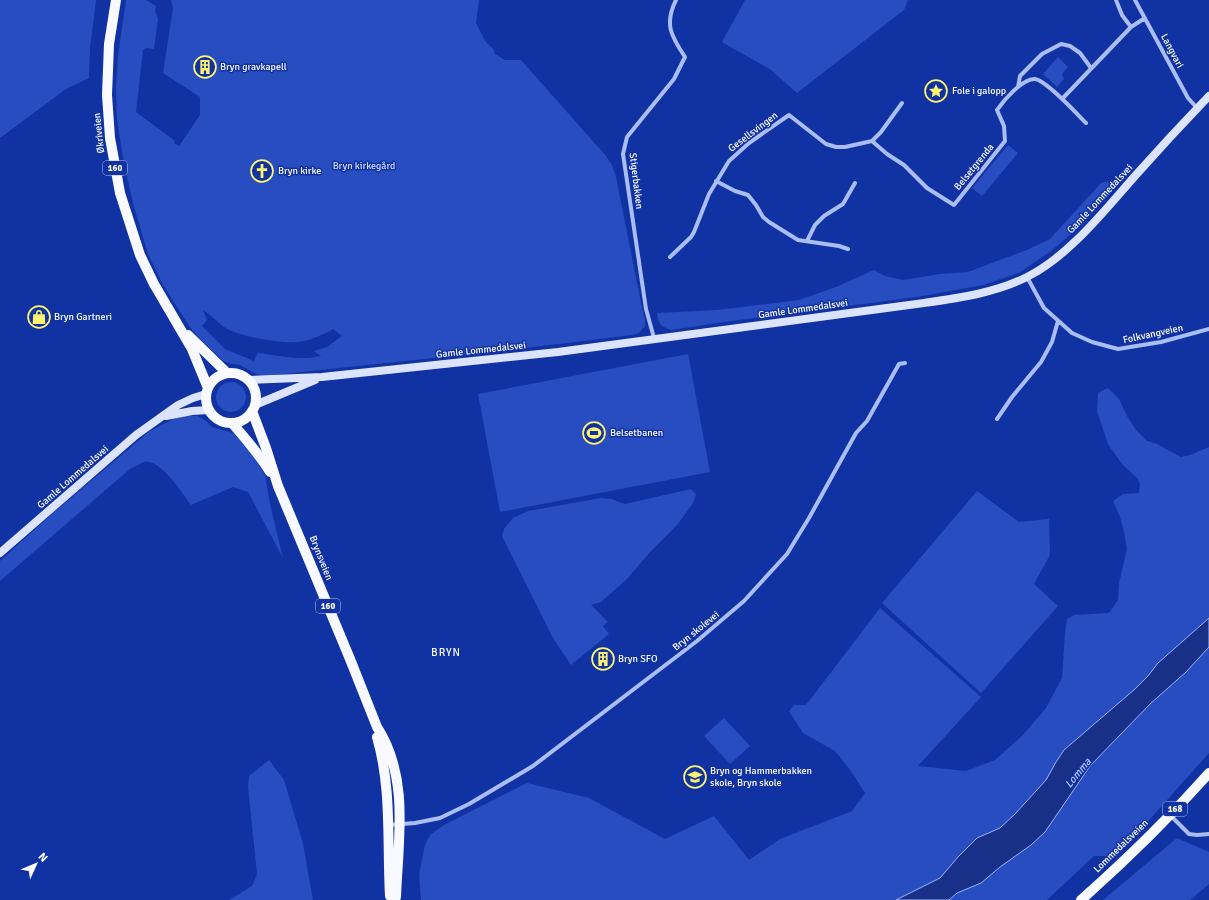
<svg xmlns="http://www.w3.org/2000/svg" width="1209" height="900" viewBox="0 0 1209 900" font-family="Signika,sans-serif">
  <rect width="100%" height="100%" fill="#1132a2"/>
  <path fill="#284dc1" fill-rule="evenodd" d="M0,0H96L90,48L89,78L66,89L0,138Z
    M126,0H146L156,6L155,11L158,19L154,49L146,48L143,50L136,112L175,141L174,143L179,146L200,115V97L163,73L173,8L171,0H479L476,23L485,41L494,50L495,54L505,60H521L606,156L612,165L616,177L641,303L645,320V326L639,333L632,335L509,350L264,376L256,374L240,365L228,363L222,360L202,341L192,330L173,301L161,281L148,254L134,207L124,164L117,120L116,87L118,56ZM203,310C210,314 217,322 224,327C240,337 281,344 299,342C312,340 322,335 333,329L342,336L327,347L314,351L321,356C297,361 282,356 258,353L257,354L254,361L225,349L202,326L207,320Z
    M745,0H908L904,10L797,93L771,70L722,42Z
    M1058,57L1068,67L1062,74L1064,79L1057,87L1043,74Z
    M1008,145L1018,153L982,196L972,188Z
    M1123,178L1084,223L1051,251L1019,273L983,285L917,297L724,322L671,330C661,327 658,323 657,313L717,310L799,300L836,287L874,270L885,276L903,280L940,274L968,272L1029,249L1050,239L1101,183Z
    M688,354L710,472L500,512L478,394Z
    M216 397a15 15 0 1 1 30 0a15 15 0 1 1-30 0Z
    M1108,388L1119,399L1127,416L1136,430L1147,441L1157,444L1181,457L1190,455L1209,447V618L1158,663L1148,676L1135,689L1064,750L1056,762L1046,780L1015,814L1000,828L977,838L958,857L940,878L896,900H421L419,874L425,845L428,839L431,834L444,825L527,783L589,798L665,839L714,816L749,860L780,839L852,811L865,793L851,771L835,751L803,733L789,711L794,705H806L880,608L981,697L918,766L966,771L995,760L1022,736L1046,708L1062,678L1065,633L1067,619L1074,615L1109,613L1118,600L1119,583L1127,549L1124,532L1120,517L1113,501L1123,494L1139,493L1140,484L1138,479L1122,464L1108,444L1097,411L1098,393Z
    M185,416H198L206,421L212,427L233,433L248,448L265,475L270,504L283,558L248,492L233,487L191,505C183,494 160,458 144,462C139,464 134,467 130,469L0,581V561L52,514L150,431L173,419Z
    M691,489L696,494L693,503L678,524L650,552L627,579L601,602L591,605L608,622L603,626L609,634L571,665L553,638L502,536L504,529L513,518L528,511L601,498L611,499L625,504Z
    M977,491L1019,522L1049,519L1050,555L1034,584L1058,606L981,693L882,603Z
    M1209,647V753L1117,856H1094L1047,900H949L957,893L981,883L1000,867L1031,845L1045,832L1090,766L1150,704L1186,672Z
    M724,718L750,746L730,764L704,736Z
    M269,760L284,780L303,844L313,900H229L252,886L257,874L248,787L249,776Z
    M1177,838L1209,852V884L1190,900H1103Z"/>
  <path fill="#183088" stroke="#9db4f8" d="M1209,618V647L1186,672L1150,704L1090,766L1045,832L1031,845L1000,867L981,883L957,893L949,900H896L940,878L958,857L977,838L1000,828L1015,814L1046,780L1056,762L1064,750L1135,689L1148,676L1158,663Z"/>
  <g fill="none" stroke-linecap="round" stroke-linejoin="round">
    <path stroke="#abbdf5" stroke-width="4" d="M1116,0L1122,15L1131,27
      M1135,0L1188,98L1197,108
      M1018,87L1020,76L1042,54L1061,44L1070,46L1080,53L1091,68
      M1062,99L1131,27L1145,18
      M872,141L881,132L902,103
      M716,181L735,191L748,195L756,205L763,217L769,222L798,240L839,246L848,249
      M807,241L815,225L824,216L843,204L855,183
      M670,257L691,237L694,232L709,194L729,161L749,143L789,115L826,144L836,147H845L872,141L887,154L904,165L927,188L954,205L1005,141L1004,126L997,110C1004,100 1021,80 1034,79C1044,78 1078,115 1086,123
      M1027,277L1044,308L1072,333L1092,342L1118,349L1161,342L1209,329
      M654,338L646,309L623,154L627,137L674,79L685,57C671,36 664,24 676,0
      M997,419L1012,397L1041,362L1052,342L1058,321
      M1170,815L1189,834L1197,835L1209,834
      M388,825L415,823L440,818L469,804L533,766L697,641L744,601L787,554L809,518L856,433L867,421L899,364L905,363"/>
    <path stroke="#dce3fe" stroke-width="8" d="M248,380L322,377L558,352L924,303C959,298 995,293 1027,277C1069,256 1104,211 1135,176C1159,149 1184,122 1209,96
      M255,405L315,380
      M166,416L192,411L208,410
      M0,553L136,435L178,405L193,398L206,394"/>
    <path stroke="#f9faff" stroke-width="10" d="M116,0L109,44L107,95L110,138L120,193L140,255L154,284L192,349L208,388
      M188,335L227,373
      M206 398a25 25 0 1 1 50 0a25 25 0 1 1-50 0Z
      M252,411L266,448L278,486L350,659L377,727C410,778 398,841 396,897L394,900
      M232,423C246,439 259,454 270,472
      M377,737C392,788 387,843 390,896
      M1081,900C1126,860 1169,818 1209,773"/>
  </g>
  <defs>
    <g id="building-ring" transform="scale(1.15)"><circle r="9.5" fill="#1132a2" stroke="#fff46f" stroke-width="1.5"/><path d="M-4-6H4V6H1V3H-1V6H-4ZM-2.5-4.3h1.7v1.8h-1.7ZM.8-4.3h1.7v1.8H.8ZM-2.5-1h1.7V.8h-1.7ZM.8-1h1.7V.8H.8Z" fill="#fff46f"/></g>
    <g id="sight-ring" transform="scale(1.15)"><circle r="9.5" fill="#1132a2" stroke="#fff46f" stroke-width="1.5"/><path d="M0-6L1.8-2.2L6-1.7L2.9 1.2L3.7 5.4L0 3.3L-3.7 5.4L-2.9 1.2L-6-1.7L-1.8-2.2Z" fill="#fff46f"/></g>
    <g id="church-ring" transform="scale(1.15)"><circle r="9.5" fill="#1132a2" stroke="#fff46f" stroke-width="1.5"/><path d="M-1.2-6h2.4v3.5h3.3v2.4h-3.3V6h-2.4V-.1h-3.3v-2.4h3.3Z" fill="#fff46f"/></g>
    <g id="shop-ring" transform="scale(1.15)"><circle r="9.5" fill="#1132a2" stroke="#fff46f" stroke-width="1.5"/><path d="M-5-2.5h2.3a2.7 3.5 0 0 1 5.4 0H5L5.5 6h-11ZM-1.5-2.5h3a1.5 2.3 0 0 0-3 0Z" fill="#fff46f"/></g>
    <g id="stadium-ring" transform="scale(1.15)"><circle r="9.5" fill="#1132a2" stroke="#fff46f" stroke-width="1.5"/><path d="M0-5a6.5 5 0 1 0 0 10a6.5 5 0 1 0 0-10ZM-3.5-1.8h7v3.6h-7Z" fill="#fff46f"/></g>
    <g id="school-ring" transform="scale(1.15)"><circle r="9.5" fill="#1132a2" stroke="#fff46f" stroke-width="1.5"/><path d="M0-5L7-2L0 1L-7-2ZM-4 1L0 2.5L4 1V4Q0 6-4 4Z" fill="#fff46f"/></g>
  </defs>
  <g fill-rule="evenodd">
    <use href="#building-ring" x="205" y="67"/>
    <use href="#sight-ring" x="936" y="91"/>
    <use href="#church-ring" x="262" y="171"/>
    <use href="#shop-ring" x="39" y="317"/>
    <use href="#stadium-ring" x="594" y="433"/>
    <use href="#building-ring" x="603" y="659"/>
    <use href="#school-ring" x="695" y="777"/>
  </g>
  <g text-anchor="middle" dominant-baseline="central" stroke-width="3" stroke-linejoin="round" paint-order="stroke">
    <g fill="#1132a2" stroke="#b8c2e3" stroke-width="1">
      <rect x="103" y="161" width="24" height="14" rx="3"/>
      <rect x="316" y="599" width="24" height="14" rx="3"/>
      <rect x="1163" y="802" width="24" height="14" rx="3"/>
    </g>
    <g font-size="9" font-weight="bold" fill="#fff">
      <text x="115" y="168">160</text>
      <text x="328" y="606">160</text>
      <text x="1175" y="809">168</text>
    </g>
    <g font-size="10" fill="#fff" stroke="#1132a2">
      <text transform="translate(1172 51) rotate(62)">Langvari</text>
      <text transform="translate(753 132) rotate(-37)">Gesellsvingen</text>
      <text transform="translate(99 133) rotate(-96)">Økriveien</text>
      <text transform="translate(974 167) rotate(-51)">Belsetgrenda</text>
      <text transform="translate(636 181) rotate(83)">Stigerbakken</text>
      <text transform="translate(1100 199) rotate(-47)">Gamle Lommedalsvei</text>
      <text transform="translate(803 309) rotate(-8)">Gamle Lommedalsvei</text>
      <text transform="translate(1153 334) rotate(-12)">Folkvangveien</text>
      <text transform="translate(481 350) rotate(-6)">Gamle Lommedalsvei</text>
      <text transform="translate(73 477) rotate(-41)">Gamle Lommedalsvei</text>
      <text transform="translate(321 558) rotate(68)">Brynsveien</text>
      <text transform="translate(696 631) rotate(-39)">Bryn skolevei</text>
      <text transform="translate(1121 846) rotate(-44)">Lommedalsveien</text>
    </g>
    <g font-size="10" fill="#fff" stroke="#1132a2" text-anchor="start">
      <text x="220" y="67">Bryn gravkapell</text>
      <text x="952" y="91">Fole i galopp</text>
      <text x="278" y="171">Bryn kirke</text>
      <text x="54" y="317">Bryn Gartneri</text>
      <text x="610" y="433">Belsetbanen</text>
      <text x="618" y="659">Bryn SFO</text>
      <text x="710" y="771">Bryn og Hammerbakken<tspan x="710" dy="12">skole, Bryn skole</tspan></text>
    </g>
    <g font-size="10" fill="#d4defe" stroke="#1132a2">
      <text x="364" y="166">Bryn kirkegård</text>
    </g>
    <g font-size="11" letter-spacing="1" fill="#fff" stroke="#1132a2">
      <text x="446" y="652">BRYN</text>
    </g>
    <g font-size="11" font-style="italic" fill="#b8c8fb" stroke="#1132a2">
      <text transform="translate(1078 773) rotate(-51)">Lomma</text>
    </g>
  </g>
  <g transform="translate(36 864) rotate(46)" stroke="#1132a2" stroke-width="3" paint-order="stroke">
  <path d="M0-3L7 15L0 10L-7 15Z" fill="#ffffff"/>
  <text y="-6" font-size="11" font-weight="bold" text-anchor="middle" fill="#ffffff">N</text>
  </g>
</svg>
